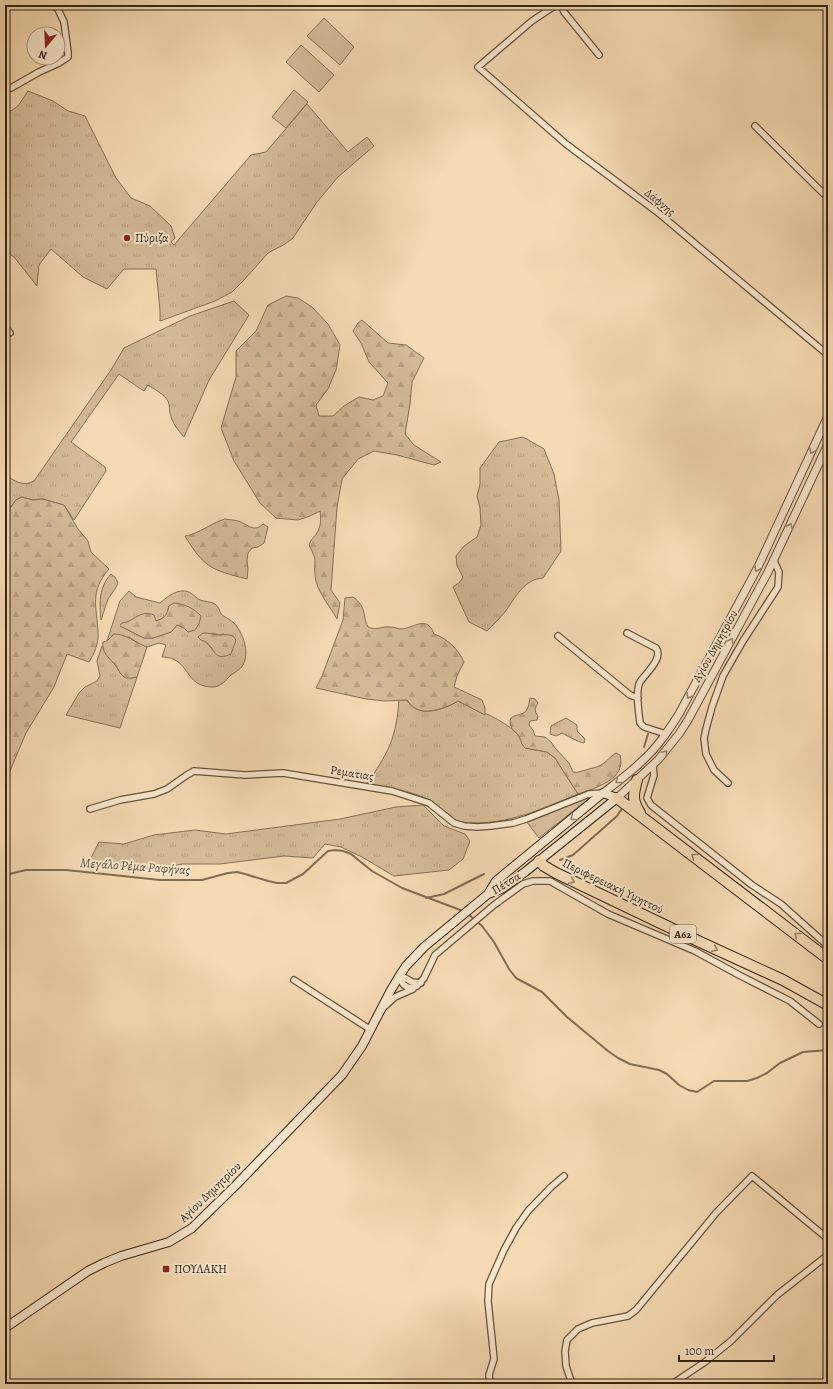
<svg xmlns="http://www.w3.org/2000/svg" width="833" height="1389" viewBox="0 0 833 1389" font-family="Alegreya,serif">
  <defs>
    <pattern id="grass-tufts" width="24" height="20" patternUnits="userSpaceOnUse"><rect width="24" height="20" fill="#d5bb98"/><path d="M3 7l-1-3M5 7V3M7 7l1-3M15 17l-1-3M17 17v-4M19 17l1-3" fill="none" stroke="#b7a182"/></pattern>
    <pattern id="forest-firs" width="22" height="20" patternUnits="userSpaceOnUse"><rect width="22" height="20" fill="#d5bb98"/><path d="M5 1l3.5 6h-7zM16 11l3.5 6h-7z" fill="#b7a182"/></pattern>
  </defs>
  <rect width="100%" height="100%" fill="#f6dab3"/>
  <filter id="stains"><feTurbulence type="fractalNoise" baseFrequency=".005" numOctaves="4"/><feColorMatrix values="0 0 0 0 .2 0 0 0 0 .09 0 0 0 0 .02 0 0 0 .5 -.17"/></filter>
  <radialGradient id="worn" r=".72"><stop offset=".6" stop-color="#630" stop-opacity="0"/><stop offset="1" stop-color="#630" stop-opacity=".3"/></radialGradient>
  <path fill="url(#grass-tufts)" stroke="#867056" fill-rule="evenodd" d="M28,91L53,101L68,111L85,116L116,178L131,198L150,206L171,226L175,238L171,242L174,245L251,155L266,152L307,104L348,152L367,137L374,146L338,177L317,202L293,238L285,244L268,253L244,280L232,292L215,301L160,321V310L156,269H124L107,289L83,277L51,249L39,265L37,286L14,257L5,251V115L18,106Z
    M234,301L249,315L209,380L184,437C178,430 172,423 170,413C169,409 170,405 168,401C164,394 154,389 148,385L144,391L119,374L71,442L105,467L106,471L74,520L64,505L43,499L33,500L22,497L16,500L5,515V475C15,481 23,487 34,481L111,370L124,348L190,316Z
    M523,437L544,449L554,474L559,500L561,551L543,578C524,579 515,598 505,612C499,619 493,625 487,631L469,622L453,587L460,582L463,577L457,566L456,556L464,546L477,537L481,525L480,508L477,496L480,484V468L499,442Z
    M111,574L115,577L118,583L115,589L108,599L101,620C99,602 99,587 111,574Z
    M129,591L136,597L160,603C166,598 173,592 181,591C191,590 193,596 200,600C205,602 210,601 215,604C219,607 219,610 221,614C224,617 230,619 234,623C243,633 250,652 243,665C240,670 235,672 231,675C226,680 222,686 214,687C183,688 191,657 162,657L166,645L159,643L147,647L141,645L129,637L107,641L120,601ZM169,606L184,628L177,625L171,632L153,638H144L128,630L122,623C132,622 160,625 166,615C168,613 168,609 169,606ZM212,633L219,635L224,634L216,654L206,642Z
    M102,646C107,657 116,664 121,674L131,678L137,677L120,728L66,715L79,693L85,687L97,681L100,676L97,661Z
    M399,700H407C410,705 414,709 420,710C430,714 449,707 458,701C476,710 504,719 517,734C521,738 521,743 525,748L547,752L555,758L578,794C546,807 515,822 479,823C472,823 465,823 458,821C448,818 442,809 434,803C416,791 387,787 366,785C388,753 396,740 399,700Z
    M566,718L577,725V731L585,739L584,743C578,742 568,736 562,733L556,736L550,734L551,726Z
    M591,797L539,838L526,821L575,801Z
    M423,805L444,826L465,834L470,841L463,859L449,870L394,876L362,857L341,847L325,844L313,858L284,856L220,864H182L152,870L89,862L99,842L124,844L154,835L195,830L226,834L340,819L396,807Z"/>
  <path fill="url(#forest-firs)" stroke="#867056" d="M286,296L298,298L312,307L328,324L340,345L336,370L328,389L316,405L319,416H333L344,406L359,397L373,400L383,396L388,383L369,362L361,343L353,331L358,323L362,320L388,343L406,345L424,358L412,382L410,404L405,434L414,445L441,462L434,465L397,455L374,451L358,459L342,479L337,507L331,590L340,603L337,619C330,606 320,596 316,581C314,574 315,567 315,559C314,555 311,549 309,545C312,537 316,536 318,531C321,525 321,518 320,511L310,516L298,520L276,518L260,503L234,461L221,428L236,377V351L256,331L268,305Z
    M22,497L33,500L42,499L64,505L78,529L88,541L91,552L109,569C89,592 97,606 98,633C99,643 94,654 89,662L67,654L54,687L26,733L5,783V515L16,500Z
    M225,519C230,520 237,520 241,522C249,526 255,532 263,524L268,527L264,543L258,547L252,548L248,553L247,560L248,569L247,579C212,570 204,568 185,536C199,534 211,523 225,519Z
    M353,597C367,607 362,615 368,627C378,631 381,626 390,627C395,627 398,629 402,629C416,627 427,615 434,634C448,639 458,649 464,662L457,676L454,687L482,700L485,708V715L458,701C449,707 429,714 419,710C413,708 410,704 407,700L385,701L366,699L316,688L322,676L343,620L345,598Z
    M174,603C185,604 193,608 201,616L199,624L195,630L188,632L184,628L177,625L171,632L153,638H144L120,626L122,623C133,622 141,609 154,615L156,621C165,618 167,615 169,606Z
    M203,633C210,633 213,634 219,635C224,635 228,634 233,636L236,640L231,654C213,662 216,649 206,642C203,640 201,641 198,637Z
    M114,634C127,634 135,643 147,647L137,677C133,678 128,679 124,677C120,674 119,670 116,666C110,659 101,652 103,642L107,641Z
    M530,698L535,699L538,703C535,708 534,711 538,716L537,720L530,721L529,725L533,730L535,736L545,737L551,742L555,748L569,763L573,772C579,773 580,771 586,770C591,768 596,768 601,765C607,762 610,756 616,753L620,755C627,779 596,788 578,794L555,758L547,752L525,748C521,744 521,740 519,736C517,732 512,731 511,726C506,713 521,717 526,711C529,707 529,702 530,698Z"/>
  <path fill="#d5bb98" stroke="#867056" d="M324,18L354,47L340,65L307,36Z
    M301,45L334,75L319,92L286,62Z
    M294,90L308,102L286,128L272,117Z"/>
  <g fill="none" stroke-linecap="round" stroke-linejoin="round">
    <path stroke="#826c53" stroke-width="2" d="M644,747L648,734
      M560,860L573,855L617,816L623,807
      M5,875L26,870H66L160,880H202L228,873L237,872L245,874L268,881L277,883H286L303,874L328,851L335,850L343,851L351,854L372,871L402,888L463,911
      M426,898L444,894L484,874
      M468,914L482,926L494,942L509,969L516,978L542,992L567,1017L608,1051L618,1058L630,1064L659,1070L667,1074L679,1085L688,1090L697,1092L714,1081H747L757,1078L767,1073L780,1063L803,1052L828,1050"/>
    <g stroke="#66523b" stroke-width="8">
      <path id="minor" d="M556,5L532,21L478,67L566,144L656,211L828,355
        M561,5L564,12L599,55
        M11,88L39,72L59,63L68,57V52L64,22L56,5
        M755,126L828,198
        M5,327L10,333
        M627,633L656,648C664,658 645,674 640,682C635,691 639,713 640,723L644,727L666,734
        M558,636L630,695L638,698
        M653,766L654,775L647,798L651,805L752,885L781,904L828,946
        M728,783L714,770L706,754L704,739L706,729L712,707L723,676L743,641L778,587L779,572L774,561
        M90,809L120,800L154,794L167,789L187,775L194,771L245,775L283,773L392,791L429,803L454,823L464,826L477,827L491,826L513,823L526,819L589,794L603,793
        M400,975L401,980L403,984L407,987L412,988L417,986L424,978L435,955L494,905L523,884L533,881H550L608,914L695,951L739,975L790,1001L819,1024
        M400,975L412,982L421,983
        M294,980L371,1030
        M383,1008L395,997L413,989
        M490,1384L489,1375L494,1359L488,1301L489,1284L504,1250L516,1228L528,1211L551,1187L564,1176
        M572,1384L566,1366L565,1351L567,1340L578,1329L592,1323L628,1316L636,1310L716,1213L752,1176L828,1239
        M672,1384L705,1362L731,1341L777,1295L828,1255"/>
    </g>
    <g stroke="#66523b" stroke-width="9">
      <path id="tertiary" d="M603,793C616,783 630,773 642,761C657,748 668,731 679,714L758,567L828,416
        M617,798L658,760L679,734L688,720L768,572L828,444"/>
    </g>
    <g stroke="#362513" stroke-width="10">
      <path id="secondary" d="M5,1328L88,1271L104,1263L121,1256L169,1242L192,1228L236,1185L342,1075L362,1046L391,990L400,975L406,966L424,947L488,894L503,888L525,872L617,798L603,793L496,881L488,894"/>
    </g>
    <g stroke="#362513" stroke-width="12">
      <path id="motorway" d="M637,780C633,795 632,800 640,813
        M617,798L828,959
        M539,861L544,866L556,873L698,941L783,980L828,1005"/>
    </g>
    <use href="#minor" stroke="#f9e7ce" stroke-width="5.5"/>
    <use href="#tertiary" stroke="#f9e7ce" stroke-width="7"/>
    <use href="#secondary" stroke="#f9e7ce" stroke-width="8"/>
    <use href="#motorway" stroke="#f6dab3" stroke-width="10"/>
  </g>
  <defs><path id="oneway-chevron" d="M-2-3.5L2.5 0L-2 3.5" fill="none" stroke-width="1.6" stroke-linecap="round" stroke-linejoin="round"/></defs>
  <g stroke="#988670">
    <use href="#oneway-chevron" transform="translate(812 451) rotate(115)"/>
    <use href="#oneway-chevron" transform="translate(790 526) rotate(-65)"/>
    <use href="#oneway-chevron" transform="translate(757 569) rotate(116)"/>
    <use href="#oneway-chevron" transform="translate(731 641) rotate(-61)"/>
    <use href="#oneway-chevron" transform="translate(689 696) rotate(119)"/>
    <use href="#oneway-chevron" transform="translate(665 753) rotate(-50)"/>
    <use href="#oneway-chevron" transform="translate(618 781) rotate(141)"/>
    <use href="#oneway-chevron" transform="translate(573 818) rotate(141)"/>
  </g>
  <g stroke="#968063">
    <use href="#oneway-chevron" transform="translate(694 856) rotate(-142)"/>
    <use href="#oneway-chevron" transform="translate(572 881) rotate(26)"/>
    <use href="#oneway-chevron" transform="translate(797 935) rotate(-142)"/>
    <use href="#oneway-chevron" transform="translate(715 949) rotate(25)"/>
  </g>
  <g fill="#8f2418" stroke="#f9e7ce" stroke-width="1.5">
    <circle cx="127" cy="238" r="4"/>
    <rect x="162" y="1265" width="8" height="8" rx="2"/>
  </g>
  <g text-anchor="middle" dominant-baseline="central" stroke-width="4" stroke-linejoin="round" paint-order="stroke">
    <rect fill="#f9e7ce" stroke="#705f4b" stroke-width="1" x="670" y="925" width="26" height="18" rx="3"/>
    <g font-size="11" font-weight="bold" fill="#362513">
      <text x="683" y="934">Α62</text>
    </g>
    <g font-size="12" fill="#362513" stroke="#f9e7ce">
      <text transform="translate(660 202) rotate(39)">Δάφνης</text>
      <text transform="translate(715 646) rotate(-61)">Αγίου Δημητρίου</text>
      <text transform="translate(352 773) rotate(9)">Ρεματιας</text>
      <text transform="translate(506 883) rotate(-32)">Πέτσα</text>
      <text transform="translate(613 886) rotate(26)">Περιφερειακή Υμηττού</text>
      <text transform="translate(210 1192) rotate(-44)">Αγίου Δημητρίου</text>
    </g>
    <g font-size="12" fill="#362513" stroke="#f9e7ce" text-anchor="start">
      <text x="135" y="238">Πύριζα</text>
      <text x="174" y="1269">ΠΟΥΛΑΚΗ</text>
    </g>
    <g font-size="13" font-style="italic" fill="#5c4933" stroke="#f9e7ce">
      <text transform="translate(135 866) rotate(4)">Μεγάλο Ρέμα Ραφήνας</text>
    </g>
  </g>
  <rect width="833" height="1389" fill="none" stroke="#f6dab3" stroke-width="20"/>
  <rect x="6" y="6" width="821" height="1377" fill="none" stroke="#362513" stroke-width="2"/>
  <rect x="10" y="10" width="813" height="1369" fill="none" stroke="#362513"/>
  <g transform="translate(46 46) rotate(199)"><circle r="19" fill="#f9e7ce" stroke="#ab9983"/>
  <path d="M0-3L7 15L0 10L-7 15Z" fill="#8f2418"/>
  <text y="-6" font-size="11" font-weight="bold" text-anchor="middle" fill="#362513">N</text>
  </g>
  <path d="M679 1355v6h95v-6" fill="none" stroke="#362513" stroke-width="2"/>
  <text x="685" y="1355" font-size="12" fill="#362513" stroke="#f9e7ce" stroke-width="3" paint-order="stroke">100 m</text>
  <rect width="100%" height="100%" filter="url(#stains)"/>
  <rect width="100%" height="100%" fill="url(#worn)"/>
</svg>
